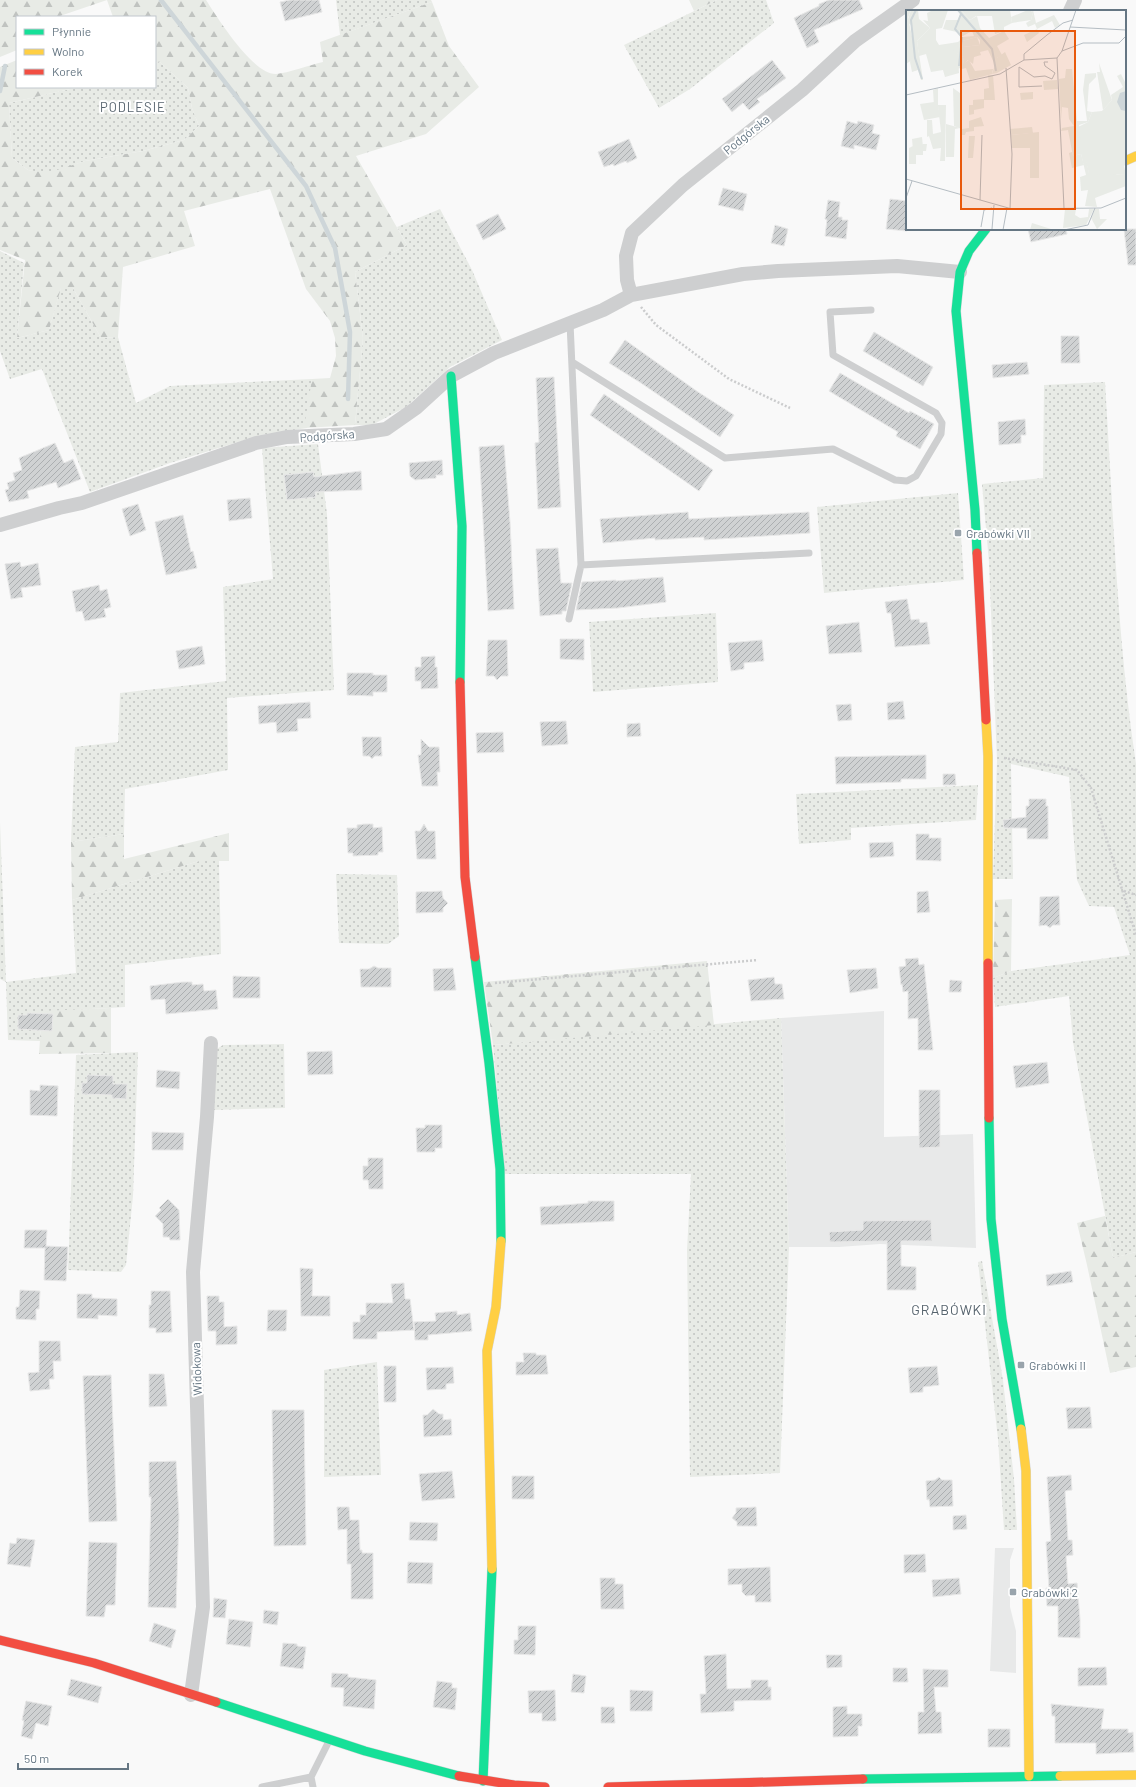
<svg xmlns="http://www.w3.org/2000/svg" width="1136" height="1787" viewBox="0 0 1136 1787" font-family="Barlow,sans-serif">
  <defs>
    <pattern id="grass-dots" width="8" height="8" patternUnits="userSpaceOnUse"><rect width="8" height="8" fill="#e8ebe6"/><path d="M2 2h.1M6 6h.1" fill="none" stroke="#c0c3c0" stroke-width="1.8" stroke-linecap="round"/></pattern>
    <pattern id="forest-firs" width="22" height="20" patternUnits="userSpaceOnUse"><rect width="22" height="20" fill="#e8ebe6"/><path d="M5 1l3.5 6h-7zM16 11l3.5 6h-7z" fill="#c0c3c0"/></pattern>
    <pattern id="building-hatch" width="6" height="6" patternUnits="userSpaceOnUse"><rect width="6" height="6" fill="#d0d2d3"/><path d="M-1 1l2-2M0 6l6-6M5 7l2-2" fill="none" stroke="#acafb1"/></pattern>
  </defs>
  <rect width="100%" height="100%" fill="#f9f9f9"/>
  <path fill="#e8e9e9" d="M884,1011V1137L973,1134L976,1248L880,1244L839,1247H789L781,1018Z
    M995,1548H1014L1010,1560V1607L1016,1631V1673L990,1671Z"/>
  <path fill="url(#grass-dots)" d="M336,0H431L432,2L340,35Z
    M717,0H766L774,23L690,89L659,108L624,45Z
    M160,62L188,88L192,108L199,126L184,140L143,151L85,161L48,174L28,170L12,158L9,103L79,87H155V63Z
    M440,209L472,270L502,340L450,367L406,407L372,425H355L363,338L355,272L407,245L397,227Z
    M0,251L24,263L17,338L49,330L61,287L73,288L101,338L118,337L136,403L170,386L312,379L307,428L261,435L170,463L90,492L42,369L10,379L0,351Z
    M1105,382C1113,509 1117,638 1136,764V1252L1113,1258L1073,1042L1069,996L995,1007L993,978L1011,971L1130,955L1114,907L1089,906L1077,880L1069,777L1011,764L1013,879H993L997,761L989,562L982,484L1043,478L1044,385Z
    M318,444L327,514L334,690L227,698L228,770L125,789L124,834L71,842L75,747L118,742L120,693L226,681L223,587L273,579L262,448Z
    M958,493L964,580L824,593L817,507Z
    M716,613L718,682L593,692L589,622Z
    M978,785L976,820L851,828V840L799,844L796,794Z
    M0,822L6,982L76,973L72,900L199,861H219L221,954L125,965V1007L42,1012L40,1041L8,1040L6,982L0,979Z
    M336,874L397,875L399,936L388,944L339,943Z
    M781,1018L789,1247L780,1473L690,1477L687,1250L691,1174H505L493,1045Z
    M284,1044L285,1108L213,1110L215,1050L223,1045Z
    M138,1052L133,1196L126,1265L121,1272L68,1270L76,1055Z
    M982,1261L1003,1380L1014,1479L1017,1530H1004L998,1439L978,1262Z
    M377,1362L381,1475L324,1477V1370Z"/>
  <path fill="url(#forest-firs)" d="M0,0H206C217,17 253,75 276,74C288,73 310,65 323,62L320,42L432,2L449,46L479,87L426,134L356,156L407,245L355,272L363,338L355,425L304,428L312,379L330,378L336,356L335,338L330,321L306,289L270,189L184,211L195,246L123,267L118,337L101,338L73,288H61L49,330L17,338L25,260L0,250V67L17,60V87H79L9,103L12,158L28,170L48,173L85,161L143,151L184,140L199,126L192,108L188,88L160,62L155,63V17H113L107,0L57,17H17V50L0,57Z
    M689,0H717L694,11Z
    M229,833V861H199L72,900L71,842L124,834V859Z
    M1012,899L1011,971L993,978L995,900Z
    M707,961L714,1025L493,1045L484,982Z
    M111,1008V1053L39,1054L42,1011Z
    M1105,1216L1113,1258L1136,1252V1367L1110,1373L1087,1265L1077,1223Z"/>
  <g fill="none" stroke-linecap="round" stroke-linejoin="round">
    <path stroke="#ced6d9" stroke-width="4.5" d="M161,0L306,186L335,248L350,332L348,399
      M0,91L5,66"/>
  </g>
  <path fill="url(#building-hatch)" stroke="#e8e8e8" d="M290,0H319L322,12L285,21L280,2Z
    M829,0H859L863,9L814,30L819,42L807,48L794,18L819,6V4Z
    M772,60L786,78L757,99L760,102L749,110L743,103L732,112L722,99Z
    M847,121L857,124L858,121L874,125L872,133L880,135L876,150L854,145V149L841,146Z
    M629,139L637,158L627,163L626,161L614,166L613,164L604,167L598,152Z
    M723,188L747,194L743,211L718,205Z
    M890,199L907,201V231L886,229Z
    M828,200L840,202L838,217H842V220H848L846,239L825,236L827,220L825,219Z
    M498,214L506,229L483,240L476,225Z
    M775,225L788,229L784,246L771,243Z
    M1028,229H1066L1067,234L1031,242Z
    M1124,229H1136V265H1128Z
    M874,332L933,367L923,386L863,351Z
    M1061,336H1079L1080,363H1061Z
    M625,340L698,392L734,415L720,437L641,383L609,363Z
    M1027,362L1029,374L993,378L992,365Z
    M840,373L909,413L910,411L934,424L920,449L896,436L898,432L829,391Z
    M554,377L561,507L538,509L535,443L539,442L536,378Z
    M604,394L713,470L699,491L590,415Z
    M1025,419L1026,435H1021V443L999,445L998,422Z
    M55,443L64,463L73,459L81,479L58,488L56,482L27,491L29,498L9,502L5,490L9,489L7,483L15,480L13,473L22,470L19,458Z
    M504,445L510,522L514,609L488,611L479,447Z
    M442,460L443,475H436V478L415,480L410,476L409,463Z
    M361,471L362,490L315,492L316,497L287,500L284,475L313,472L314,477Z
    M250,498L252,518L229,521L227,500Z
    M138,504L146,530L130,536L122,509Z
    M688,512L689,519L809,512L810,533L704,540V537L655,540V538L603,543L600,519Z
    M183,515L191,552L193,551L197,568L166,575L155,522Z
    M558,548L561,583H572L566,611H562V614L540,616L536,549Z
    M20,562L21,567L38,563L41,585L21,588L23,597L11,599L5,564Z
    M663,577L666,602L618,608L576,610L582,582L616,580V581Z
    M99,585L100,591L107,589L111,607L104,609L106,617L85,621L82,611L76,612L72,591Z
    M907,599L911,620L919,619L920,623L927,622L930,644L895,647L891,613H887L885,602Z
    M859,622L862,652L829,654L826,626Z
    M560,639H584V660L560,659Z
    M488,640H507L508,676H501L497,680L494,676H486Z
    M762,640L764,661L744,663V669L731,671L728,643Z
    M202,646L205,664L179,669L176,651Z
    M435,656V667H437L438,688L421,689V681H415V667H421V657Z
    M347,673H373V675H387V692H373V696L347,695Z
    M903,701L905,719L888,720L887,703Z
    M310,702L311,718L297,719L298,731L277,733L276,722L259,724L258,706Z
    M851,704L852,720L838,721L836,705Z
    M566,721L568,744L542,746L540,722Z
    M640,723L641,736L627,737V724Z
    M503,732L504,752L477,753L476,733Z
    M362,737H381L382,756H375L372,759L369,756H363Z
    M421,739L429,747H439L440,772H437L438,786H422L418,755H421Z
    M926,755V779H901V782L836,784L835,757Z
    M943,774H955L956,785H943Z
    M1029,799H1046V806H1048V839H1027V828H1004L1003,820L1026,817V806H1029Z
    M365,824H373V828L382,827L383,852H378V855L353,856V853H348L347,828H357V825Z
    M424,824L428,831H435L436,859H417L415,831H420Z
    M916,834H929V838H941V861L916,860Z
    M893,842L894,856L870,858L869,843Z
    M442,891L443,898L448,903L443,908V912L416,913V892Z
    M928,891L930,912L917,913V892Z
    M1059,896L1060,925H1053L1050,928L1046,925L1039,926L1040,897Z
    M918,958L919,965L924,964L933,1050H918V1018L908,1019V991L903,992L902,984L901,985L899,967L906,966L905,959Z
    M374,966L378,968H391V987H361L360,969H369Z
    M453,968L456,990L434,991L433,969Z
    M876,968L878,988L850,993L847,970Z
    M233,976L260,977V998H233Z
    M774,977L775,984H782L784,999L751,1001L748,980Z
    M950,980L962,981L961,992H949Z
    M183,982H192V985L203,984L204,991L216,990L218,1009L166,1014L165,999L151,1000L150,986Z
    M27,1013L53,1014L52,1031L18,1029V1015H27Z
    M332,1051L333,1074L308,1075L307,1052Z
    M1047,1062L1049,1083L1016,1088L1013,1066Z
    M157,1070L180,1072L179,1089L156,1087Z
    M87,1075L113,1076V1084H127L126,1099L112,1098V1095L82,1094V1083H87Z
    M40,1085L58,1086L57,1116L30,1115V1090L40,1091Z
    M919,1090H940V1147L919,1148Z
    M425,1125H442V1148H435V1152H417L416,1128H425Z
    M152,1132L184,1133L183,1150H152Z
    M368,1158H383V1189H369L368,1180H363V1166H368Z
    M168,1199L179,1210L180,1240H170L169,1237H163V1224L155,1216L161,1210L159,1208Z
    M588,1201H614V1221L541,1225L540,1207L588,1203Z
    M931,1220L932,1241H901V1266L916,1267V1290H887V1241L830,1242L829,1232L863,1230V1221Z
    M25,1230H47L46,1246L68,1247L66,1281L44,1280L45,1248H24Z
    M300,1268L313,1269L312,1296H330V1316H301Z
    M1071,1271L1073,1282L1047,1286L1046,1275Z
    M404,1283L405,1299H410L414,1330L377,1332V1339H353V1322H360V1315H366V1303H393L391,1284Z
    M20,1290L40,1291L39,1309H36V1320L16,1319V1307H19Z
    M151,1291H170L172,1332L156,1333V1328H149V1305H151Z
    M77,1294H92V1298L117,1299V1316L98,1315V1319L77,1318Z
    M207,1296H219V1302H224V1327L237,1326V1344L216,1345V1331H208Z
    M268,1310H287L286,1331H267Z
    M457,1311V1315L470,1313L472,1331L428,1335V1340H415L414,1322L436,1321L435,1313Z
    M39,1341H60L61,1361H53L54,1379H49L50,1389L30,1391L28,1373L39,1372Z
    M523,1353H536V1355H546L548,1374L516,1375V1362H524Z
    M384,1366H396V1402H384Z
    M937,1366L939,1385L923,1387V1392L910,1393L908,1368Z
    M453,1367L454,1383L446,1384V1389L427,1390L426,1368Z
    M149,1374H164L167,1406L149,1407Z
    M111,1375L117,1521L89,1522L83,1376Z
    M1090,1407L1092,1428L1068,1429L1066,1408Z
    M433,1409L439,1414H443V1420L451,1419L452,1435L424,1437L423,1415H427Z
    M272,1410H304L306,1545L274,1546Z
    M176,1461L179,1517L176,1608L148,1607L151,1497H149V1462Z
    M452,1471L455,1498L422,1501L419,1474Z
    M1071,1475L1072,1490L1065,1491L1068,1540H1072L1073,1555L1066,1556L1068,1584L1077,1583L1080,1619V1638L1058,1637V1606H1047L1046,1588H1049L1046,1542L1051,1541L1047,1477Z
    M512,1476H534V1499H512Z
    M939,1477L942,1480H952L953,1506L930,1507L929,1499L927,1500L926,1481L935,1480Z
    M337,1507H349L350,1520H359L360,1550H362V1553H373V1599H351V1564H347V1529L338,1530Z
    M756,1507L757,1526H737V1522L732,1518L736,1513V1508Z
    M966,1515L967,1529L953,1530V1516Z
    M410,1522L438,1523L437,1541L409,1540Z
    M17,1538L35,1540L30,1567L7,1564L10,1543L16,1544Z
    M89,1542L117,1543L115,1605H106L104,1617L86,1616Z
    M925,1554L926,1572L904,1573V1555Z
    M408,1562L433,1563L432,1584L407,1583Z
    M770,1567L771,1602H755V1595L746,1596L742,1592V1584L728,1585V1569Z
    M600,1578H615V1584H623L624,1609H601Z
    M959,1578L961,1594L933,1597L932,1580Z
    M214,1598L227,1600L225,1618L213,1617Z
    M264,1610L279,1612L277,1625L263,1623Z
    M229,1619L253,1622L250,1647L226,1644Z
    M154,1623L176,1630L171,1648L149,1641Z
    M518,1626H536L535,1655L514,1654V1640H518Z
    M283,1643L297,1644V1646L306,1647L303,1669L280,1666Z
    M726,1654L727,1689L751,1688V1680H768V1687H771V1700L734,1701V1711L701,1713L700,1694H706L704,1656Z
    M826,1655H842V1667L827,1668Z
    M1106,1667L1107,1685L1078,1686V1668Z
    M893,1668H907L908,1682H893Z
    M923,1669L948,1670V1687H934L936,1712H941L942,1733L918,1734V1712H924Z
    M332,1673L348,1674V1677L376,1680L374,1709L343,1706L344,1688L331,1687Z
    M573,1674L586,1676L584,1693L571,1692Z
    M71,1679L102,1687L98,1703L67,1695Z
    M437,1681L452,1683V1688H457L455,1710L433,1707Z
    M555,1690L556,1721H542V1713H529L528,1691Z
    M630,1690L653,1691L652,1711H630Z
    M26,1701L52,1706L48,1726L36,1723L32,1739L21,1736L24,1721L22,1720Z
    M1051,1704L1104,1709L1101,1729H1128V1733L1133,1732L1134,1752L1096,1754V1743H1055V1716H1052Z
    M847,1706V1714H862V1726H858V1736L833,1737V1707Z
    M601,1707H614L615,1723H601Z
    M988,1729H1010V1747H988Z"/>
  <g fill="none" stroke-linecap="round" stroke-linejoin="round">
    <g stroke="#d5d6d7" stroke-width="10">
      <path id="fast" d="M451,376L462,526L460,682
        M977,553L975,510L956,311L960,272L969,251L986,229
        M475,957L489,1063L500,1169L501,1241
        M989,1118L991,1219L1002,1319L1021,1429
        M216,1702L365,1751L459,1776
        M863,1779L1060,1776
        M483,1781L492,1569"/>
    </g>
    <g stroke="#d5d6d7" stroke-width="10">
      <path id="slow" d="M1125,161L1136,156
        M986,720L988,756V963
        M1021,1429L1026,1471L1029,1776
        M492,1569L487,1351L496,1307L501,1241
        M1060,1776L1136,1775"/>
    </g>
    <g stroke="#d5d6d7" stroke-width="10">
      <path id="jam" d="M977,553L986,720
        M460,682L465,877L475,957
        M988,963L989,1118
        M0,1640L94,1663L216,1702
        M459,1776L514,1785L545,1787
        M608,1787L863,1779"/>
    </g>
    <path stroke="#cbcccd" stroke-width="2.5" stroke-dasharray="2 2" stroke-linecap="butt" d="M641,307L656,325L729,379L790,408
      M1004,758L1077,770L1091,788L1136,935
      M1124,891L1136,895
      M495,983L758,960"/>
    <path stroke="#cecfd0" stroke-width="7" d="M570,323L581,565L809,553
      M572,362L725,458L833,449L895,480L907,481L916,476L941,434L942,423L936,413L833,355L830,312L871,310
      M569,619L581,565
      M262,1787L311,1777
      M313,1787L311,1777L329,1741"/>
    <path stroke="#cecfd0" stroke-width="14" d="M1070,11L1075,0
      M631,295L627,280L626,256L632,233L683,185L802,90L855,41L913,0
      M0,525L59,508L82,503L256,443L287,437L354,434L386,429L416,408L451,376L494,353L603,310L631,295L743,274L778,271L897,266L960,272
      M191,1695L203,1607L193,1272L207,1117L211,1043"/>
    <use href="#fast" stroke="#16e098" stroke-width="9"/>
    <use href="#slow" stroke="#ffcf43" stroke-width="9"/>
    <use href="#jam" stroke="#f24e42" stroke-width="9"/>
  </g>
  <g fill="#99a4ac" stroke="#fff" stroke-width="1.5">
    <rect x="954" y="529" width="8" height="8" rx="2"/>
    <rect x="1017" y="1361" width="8" height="8" rx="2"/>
    <rect x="1009" y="1588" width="8" height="8" rx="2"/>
  </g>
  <g text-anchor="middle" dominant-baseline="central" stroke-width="4" stroke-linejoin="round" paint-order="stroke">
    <g font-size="12" fill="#657683" stroke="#fff">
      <text transform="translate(746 134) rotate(-39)">Podgórska</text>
      <text transform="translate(327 435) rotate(-4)">Podgórska</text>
      <text transform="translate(196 1369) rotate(-92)">Widokowa</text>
    </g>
    <g font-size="12" fill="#657683" stroke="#fff" text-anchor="start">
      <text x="966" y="533">Grabówki VII</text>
      <text x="1029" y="1365">Grabówki II</text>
      <text x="1021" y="1592">Grabówki 2</text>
    </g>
    <g font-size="13" letter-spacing="1" fill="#57646e" stroke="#fff">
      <text x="133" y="107">PODLESIE</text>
    </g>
    <g font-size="14" letter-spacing="1" fill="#57646e" stroke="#fff">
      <text x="949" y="1309">GRABÓWKI</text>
    </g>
  </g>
  <g transform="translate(906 10)">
    <rect width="220" height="220" fill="#f9f9f9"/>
    <path d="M0,0H5L2,8L7,31L6,50L0,54ZM27,0H42L36,18L30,19V30L33,35L46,33L52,44L53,63L39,67L37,60L25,62L20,44L13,46L11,31L24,18L17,10L22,11L21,3ZM55,0H104L106,13L98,17V21L89,24L86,6H70L64,10ZM124,0H127L130,13L148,5L154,15L149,18L146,11L131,19L133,23L121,32L118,25L131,19L129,14L122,17L120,13L125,10L127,2ZM71,27L74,35L57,37L56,31ZM99,42L105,55L91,63V48ZM54,45L58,47L57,54L63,50L69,61L87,59L86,64L64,70L60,58L56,59ZM193,53L206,90L197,100L191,62H194ZM160,59H166L171,111H181L177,80L179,64L190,63V67L183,74L181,101L186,102L182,112L173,115L183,163L208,90L220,78V150L210,165H220V176L189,188L191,197L179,196L182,180L175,181L174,167L180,165L175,144L167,146L162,120L155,121L156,118L168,116L163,109L162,98L156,97L155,109L153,69L159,68ZM82,65H87L89,90H78V98L68,100V104L63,105V95H67V90L78,89V79L83,78ZM151,70L152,79L138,80L137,71ZM32,78V95H40L39,151H34L35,138L27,139L23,126L21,127V110H26L27,124L35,122L32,96H28L27,80ZM47,78L54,83L56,119L63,118V111L75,107L78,116L68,117V121L60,122L59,125H56V119L48,116ZM127,82V89L115,90L114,83ZM133,122V168H124V138H106L105,125ZM63,126H69L67,148H62ZM17,134H21L20,141H17V145H10V154H3V138L7,136V139ZM159,199H170L169,205L174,208L182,207L183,199H188L180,215L157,218ZM189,199H193L194,209H201L191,219L185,208ZM126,213L145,219V220H124Z" fill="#e8ebe6"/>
    <path d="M5,0H12L13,9L24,18L11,31L17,70H15L12,60L6,62L4,52L6,46H3L2,40L7,31L5,15L1,12ZM52,0H55L64,10L71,6L74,18L83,28L98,21L103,29L91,36L96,45L91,48V63L86,64L89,55L82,40L74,42L75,45L68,47L67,54L62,50L57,55L58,47L55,46L56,57L52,59V44L48,42L46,33L52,32L57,27L68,26L66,21L55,27L51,22L37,19L40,10H52L54,4ZM71,27L74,30V35L57,37L56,31ZM122,0L127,2L125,10L106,13L105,7ZM215,64L220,74V81L214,84L212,89L215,100L220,101V154L218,156L220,165L183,164L188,183L183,164L172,117L182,112L186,102L196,101L206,90L205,85L217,77L211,66ZM28,92V96L32,95L34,107L18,110L14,94ZM40,114L54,118L49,119L48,147H40ZM126,117L127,123L105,125L104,119ZM16,127L17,137L7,140L6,129ZM166,142L167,146L175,144L178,155L166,158L163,143Z" fill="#e8ebe6" fill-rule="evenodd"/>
    <path d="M220,81V101L215,100L211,92L214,83Z" fill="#ced6d9"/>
    <path fill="none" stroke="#ced6d9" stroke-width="2" d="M10,0L5,10L9,48L16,69M52,0L86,39L90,61M55,4L49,19L55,26M53,56L56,27"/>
    <path fill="none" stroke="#b5bdc3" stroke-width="1" d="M164,17L220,20M156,41L170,0M118,50V44L141,25L157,13L167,10M113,57L128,67L139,66L146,69L149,63L139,56L138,52H142M113,57V77L136,76M100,58L106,144L104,199M0,85L94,64L118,50L151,48M0,169L106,199L195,198L220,188M0,188L6,171M74,190L76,125M158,198L151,48L156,41L177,33H213L220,26M75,217L78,200L86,198M86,219L88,195M97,220L101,198M158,220L182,215L189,198"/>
    <path fill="#e8590c" fill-opacity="0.15" stroke="#e8590c" stroke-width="2" d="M55,21H169V199H55Z"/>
    <rect width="220" height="220" fill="none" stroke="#657683" stroke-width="2"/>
  </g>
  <rect x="16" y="16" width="140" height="72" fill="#ffffff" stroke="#c1c8cd"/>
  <rect x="24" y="29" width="20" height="6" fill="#16e098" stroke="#c1c8cd"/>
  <text x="52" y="36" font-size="12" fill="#657683">Płynnie</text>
  <rect x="24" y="49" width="20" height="6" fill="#ffcf43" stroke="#c1c8cd"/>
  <text x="52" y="56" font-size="12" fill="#657683">Wolno</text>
  <rect x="24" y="69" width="20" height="6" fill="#f24e42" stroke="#c1c8cd"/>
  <text x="52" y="76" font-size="12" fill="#657683">Korek</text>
  <path d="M18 1763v6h110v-6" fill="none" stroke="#657683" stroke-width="2"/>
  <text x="24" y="1763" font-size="12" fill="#657683" stroke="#ffffff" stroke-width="3" paint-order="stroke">50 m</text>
</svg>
